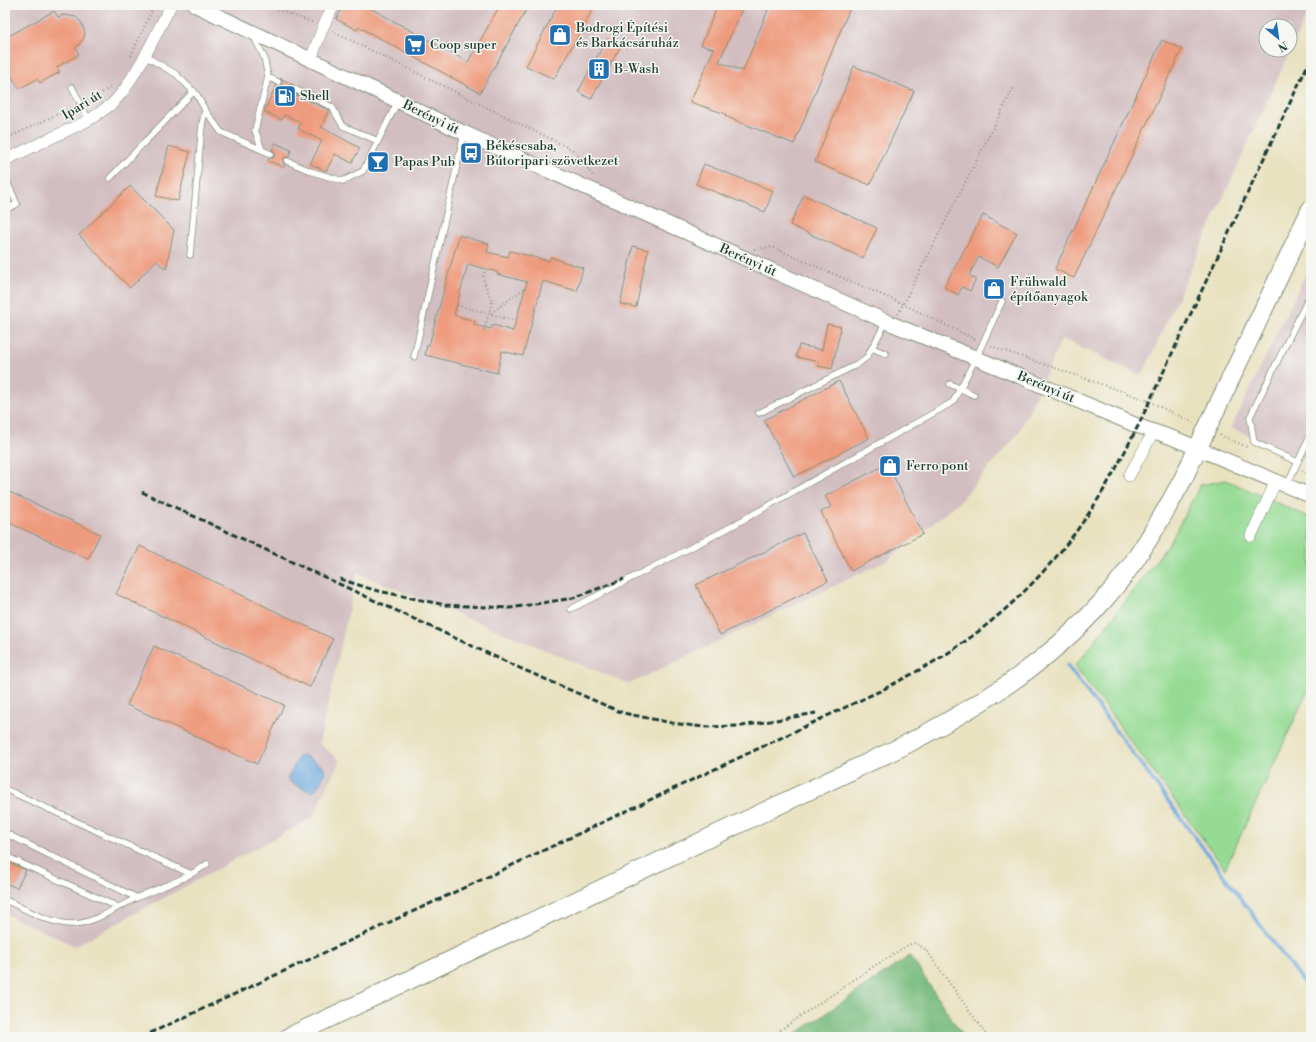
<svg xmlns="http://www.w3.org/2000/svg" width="1316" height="1042" viewBox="0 0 1316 1042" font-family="'Libre Bodoni',serif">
  <rect width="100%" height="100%" fill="#f6f6f2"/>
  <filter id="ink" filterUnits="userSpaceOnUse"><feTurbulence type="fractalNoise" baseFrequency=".025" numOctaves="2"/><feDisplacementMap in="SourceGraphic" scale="8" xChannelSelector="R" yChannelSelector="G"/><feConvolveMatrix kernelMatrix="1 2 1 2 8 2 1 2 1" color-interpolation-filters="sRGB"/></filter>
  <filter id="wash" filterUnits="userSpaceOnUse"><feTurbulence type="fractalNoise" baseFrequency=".012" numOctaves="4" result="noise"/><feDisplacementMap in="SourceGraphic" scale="16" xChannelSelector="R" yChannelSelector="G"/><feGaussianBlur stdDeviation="0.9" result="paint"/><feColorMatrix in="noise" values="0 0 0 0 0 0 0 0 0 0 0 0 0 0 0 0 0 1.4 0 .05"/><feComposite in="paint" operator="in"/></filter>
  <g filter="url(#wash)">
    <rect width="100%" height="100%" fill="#e9e2c1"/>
    <path fill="#d2bec1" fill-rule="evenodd" d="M8,5H305L310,6L311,5H1311L1142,376L1062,339L1018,434L959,502L888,560L629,684L357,573L319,744L340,760L312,818L75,946L5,914V6ZM1266,26H1290V50H1266Z
      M1311,263V462L1231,428Z"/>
    <path fill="#96db94" stroke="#5a8c64" d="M1226,480L1311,518V684L1225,869L1075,666L1135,589L1172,539L1200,485Z"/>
    <path fill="#78bb7e" stroke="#4c7c59" d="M910,956L964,1037H791Z"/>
    <path fill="#6da9de" stroke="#467389" d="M303,755L324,767C326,775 319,788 312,792L291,783L288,779L299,756Z"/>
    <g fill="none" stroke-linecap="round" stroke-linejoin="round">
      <path stroke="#6da9de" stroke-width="3.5" d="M1067,665L1311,993"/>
    </g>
    <g id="blocks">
      <path fill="#ee9a7c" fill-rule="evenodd" d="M344,5H372L370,8L468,62L500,5H529L480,93L359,27L357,30L336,19Z
        M558,5H595L554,79L526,66Z
        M718,5H744L719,62L743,71L770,5H851L794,144L725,116L726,114L690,102L714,49L701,45Z
        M54,11L58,17L64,15L76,17L81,22L85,33L84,38L76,48L79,54L57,67L60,72L40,83L37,79L19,89L5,65V38Z
        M607,39L620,47L591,99L578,92Z
        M1162,40L1182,49L1074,278L1055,269Z
        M854,66L914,91L870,185L815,162Z
        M280,78L292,84L288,87L290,92L329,110L321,127L360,148L352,163L335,154L326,171L310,164L322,141L298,129L301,122L284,115L282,120L264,111L276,86H279L282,84V80Z
        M275,143L291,150L289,157H286L283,159V162L285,165L284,167L268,161L269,158H273L275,155V152L272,150Z
        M169,146L190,152L178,201L156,196Z
        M704,164L773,191L765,212L696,184Z
        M130,186L174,230L166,269L156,261L130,288L79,235Z
        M804,195L877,228L863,258L790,225Z
        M983,215L1017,233L998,267L979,257L969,275L976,279L970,291L962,287L958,295L944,287Z
        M459,235L489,244L487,252L508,257L510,251L549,261L550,257L583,268L577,291L543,281L523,356L502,351L497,373L425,355L427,345H429ZM468,264L497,272V274L527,282L513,331L493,325L491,329L474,325L475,321L454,315Z
        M633,246L648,250L636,307L620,304Z
        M827,324L841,327L832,369L818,366L819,362L796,357L799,345L822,350Z
        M839,381L869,438L794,477L764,420Z
        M887,464L923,534L851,571L821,512L831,507L825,496Z
        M5,490L100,534L88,559L5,521Z
        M803,533L828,581L720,635L696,585Z
        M140,546L333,639L310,687L116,594Z
        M154,646L284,705L257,764L127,705Z
        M5,861L26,870L17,888L5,883Z"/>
    </g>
  </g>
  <g filter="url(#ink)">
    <use href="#blocks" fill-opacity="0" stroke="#84907a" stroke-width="1"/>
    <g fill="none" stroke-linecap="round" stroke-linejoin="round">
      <g stroke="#84907a" stroke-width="7">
        <path id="service" d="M253,35L264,57L268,77L278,82
          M145,56L176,74L197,95L205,110L221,132L271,154
          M72,87L89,120
          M292,88L332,107L343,126L378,141
          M262,150L255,130L268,77
          M287,161L313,172L343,181L363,171L398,101
          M5,177L17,204L5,210
          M110,178L194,91
          M190,255L202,125L205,110
          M872,348L886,354
          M414,357L464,134
          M950,384L974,395
          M759,413L858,364L867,357L886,322
          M1298,462L1254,442L1250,417L1311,293
          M1287,485L1311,434
          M571,609L725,530L953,402L976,358L1002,301
          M5,789L191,874
          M5,833L137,898
          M5,856L118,907
          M5,900C26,909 47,923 71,924C92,925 119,906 138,897C161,887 187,879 207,864"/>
      </g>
      <g stroke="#84907a" stroke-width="12">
        <path id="minor" d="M311,59L323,27L334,5
          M5,160L89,120L112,104L125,89L145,56L171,5
          M1129,476L1154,431
          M1251,536L1276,481"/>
      </g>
      <g stroke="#84907a" stroke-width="16">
        <path id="tertiary" d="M195,5L398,101L464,133L892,324L976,358L1138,426L1173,438L1311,496"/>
      </g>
      <g stroke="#84907a" stroke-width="20">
        <path id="primary" d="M289,1037L903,746C979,706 1045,666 1103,601C1136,564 1160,521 1183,479L1311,209"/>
      </g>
      <path stroke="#84907a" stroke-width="2" stroke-dasharray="1 3" stroke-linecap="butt" d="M266,5L314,23
        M332,31L575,151L593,176
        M131,56L152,10L148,5
        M88,100L112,87
        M5,139L73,107
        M754,249L771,247L774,248L903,304L976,340
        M457,305L516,321
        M491,313L525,288
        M898,314L1014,87
        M484,330L492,302L483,279L485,269
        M991,346L1130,394L1150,402L1194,423
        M1220,435L1247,447
        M1302,471L1311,475
        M770,1037L871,968L908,945L916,943L926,950L988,1037"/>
      <use href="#service" stroke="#fff" stroke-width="5.5"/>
      <use href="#minor" stroke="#fff" stroke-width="11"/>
      <use href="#tertiary" stroke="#fff" stroke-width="14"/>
      <use href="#primary" stroke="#fff" stroke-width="18"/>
      <path stroke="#1f3d34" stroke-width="3" stroke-dasharray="6 3" stroke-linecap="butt" d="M142,492L515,666L623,713L672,723L703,727L742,726L816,713
        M340,579L374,590L445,605L510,608L573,598L624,579
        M142,1037L483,879L884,689C908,676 934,663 957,647C1021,603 1074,544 1111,477C1121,460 1129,443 1138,426L1311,58"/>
    </g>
  </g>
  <defs>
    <g id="shop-square" transform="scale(1.15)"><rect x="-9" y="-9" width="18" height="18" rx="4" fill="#1f6fb2" stroke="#f6f6f2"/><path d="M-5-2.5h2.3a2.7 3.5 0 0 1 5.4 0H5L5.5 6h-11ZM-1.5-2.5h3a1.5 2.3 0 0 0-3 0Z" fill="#fff"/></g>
    <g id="supermarket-square" transform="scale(1.15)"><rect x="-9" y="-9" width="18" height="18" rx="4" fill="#1f6fb2" stroke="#f6f6f2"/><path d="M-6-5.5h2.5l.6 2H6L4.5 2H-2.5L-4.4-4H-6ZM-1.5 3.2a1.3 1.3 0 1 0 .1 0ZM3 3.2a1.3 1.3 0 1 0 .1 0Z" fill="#fff"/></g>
    <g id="building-square" transform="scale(1.15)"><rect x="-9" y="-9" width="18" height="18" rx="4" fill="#1f6fb2" stroke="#f6f6f2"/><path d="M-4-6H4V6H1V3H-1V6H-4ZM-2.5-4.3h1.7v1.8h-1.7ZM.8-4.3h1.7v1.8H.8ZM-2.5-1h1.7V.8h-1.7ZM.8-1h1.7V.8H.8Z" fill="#fff"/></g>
    <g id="fuel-square" transform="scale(1.15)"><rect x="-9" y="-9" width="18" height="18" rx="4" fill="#1f6fb2" stroke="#f6f6f2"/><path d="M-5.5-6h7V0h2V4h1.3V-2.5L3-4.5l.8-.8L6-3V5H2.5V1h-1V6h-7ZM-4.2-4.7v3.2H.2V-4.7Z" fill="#fff"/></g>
    <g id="bus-square" transform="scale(1.15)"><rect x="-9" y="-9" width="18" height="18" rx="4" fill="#1f6fb2" stroke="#f6f6f2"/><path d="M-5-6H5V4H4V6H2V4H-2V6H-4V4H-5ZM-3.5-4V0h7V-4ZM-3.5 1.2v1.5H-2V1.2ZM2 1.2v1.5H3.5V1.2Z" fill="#fff"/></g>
    <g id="bar-square" transform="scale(1.15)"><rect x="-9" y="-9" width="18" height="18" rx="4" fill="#1f6fb2" stroke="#f6f6f2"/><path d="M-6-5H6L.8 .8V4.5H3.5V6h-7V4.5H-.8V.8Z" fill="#fff"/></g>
  </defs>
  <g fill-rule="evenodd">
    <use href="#shop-square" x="560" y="35"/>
    <use href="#supermarket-square" x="415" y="45"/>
    <use href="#building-square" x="599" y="69"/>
    <use href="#fuel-square" x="285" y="96"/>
    <use href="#bus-square" x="471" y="153"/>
    <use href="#bar-square" x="378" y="162"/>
    <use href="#shop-square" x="994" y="289"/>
    <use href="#shop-square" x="890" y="466"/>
  </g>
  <g text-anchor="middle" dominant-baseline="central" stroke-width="3" stroke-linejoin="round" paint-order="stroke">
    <g font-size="13" fill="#1f3d34" stroke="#f6f6f2" text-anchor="start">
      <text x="576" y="28">Bodrogi Építési<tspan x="576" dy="15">és Barkácsáruház</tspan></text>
      <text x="430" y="45">Coop super</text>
      <text x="614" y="69">B-Wash</text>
      <text x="300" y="96">Shell</text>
      <text x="486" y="146">Békéscsaba,<tspan x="486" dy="15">Bútoripari szövetkezet</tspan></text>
      <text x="394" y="162">Papas Pub</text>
      <text x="1010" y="282">Frühwald<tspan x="1010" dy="15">építőanyagok</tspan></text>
      <text x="906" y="466">Ferro pont</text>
    </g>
    <g font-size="13" fill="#1f3d34" stroke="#f6f6f2">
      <text transform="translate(82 105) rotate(-31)">Ipari út</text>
      <text transform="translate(431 117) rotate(26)">Berényi út</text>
      <text transform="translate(748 260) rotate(24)">Berényi út</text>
      <text transform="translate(1046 387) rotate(23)">Berényi út</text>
    </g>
  </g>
  <rect width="1316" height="1042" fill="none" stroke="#f6f6f2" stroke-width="20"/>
  <g transform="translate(1278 38) rotate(151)"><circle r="19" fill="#f6f6f2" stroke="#a0aca6"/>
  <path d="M0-3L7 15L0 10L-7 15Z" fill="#1f6fb2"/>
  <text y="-6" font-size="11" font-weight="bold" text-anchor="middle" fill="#1f3d34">N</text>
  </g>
</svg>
